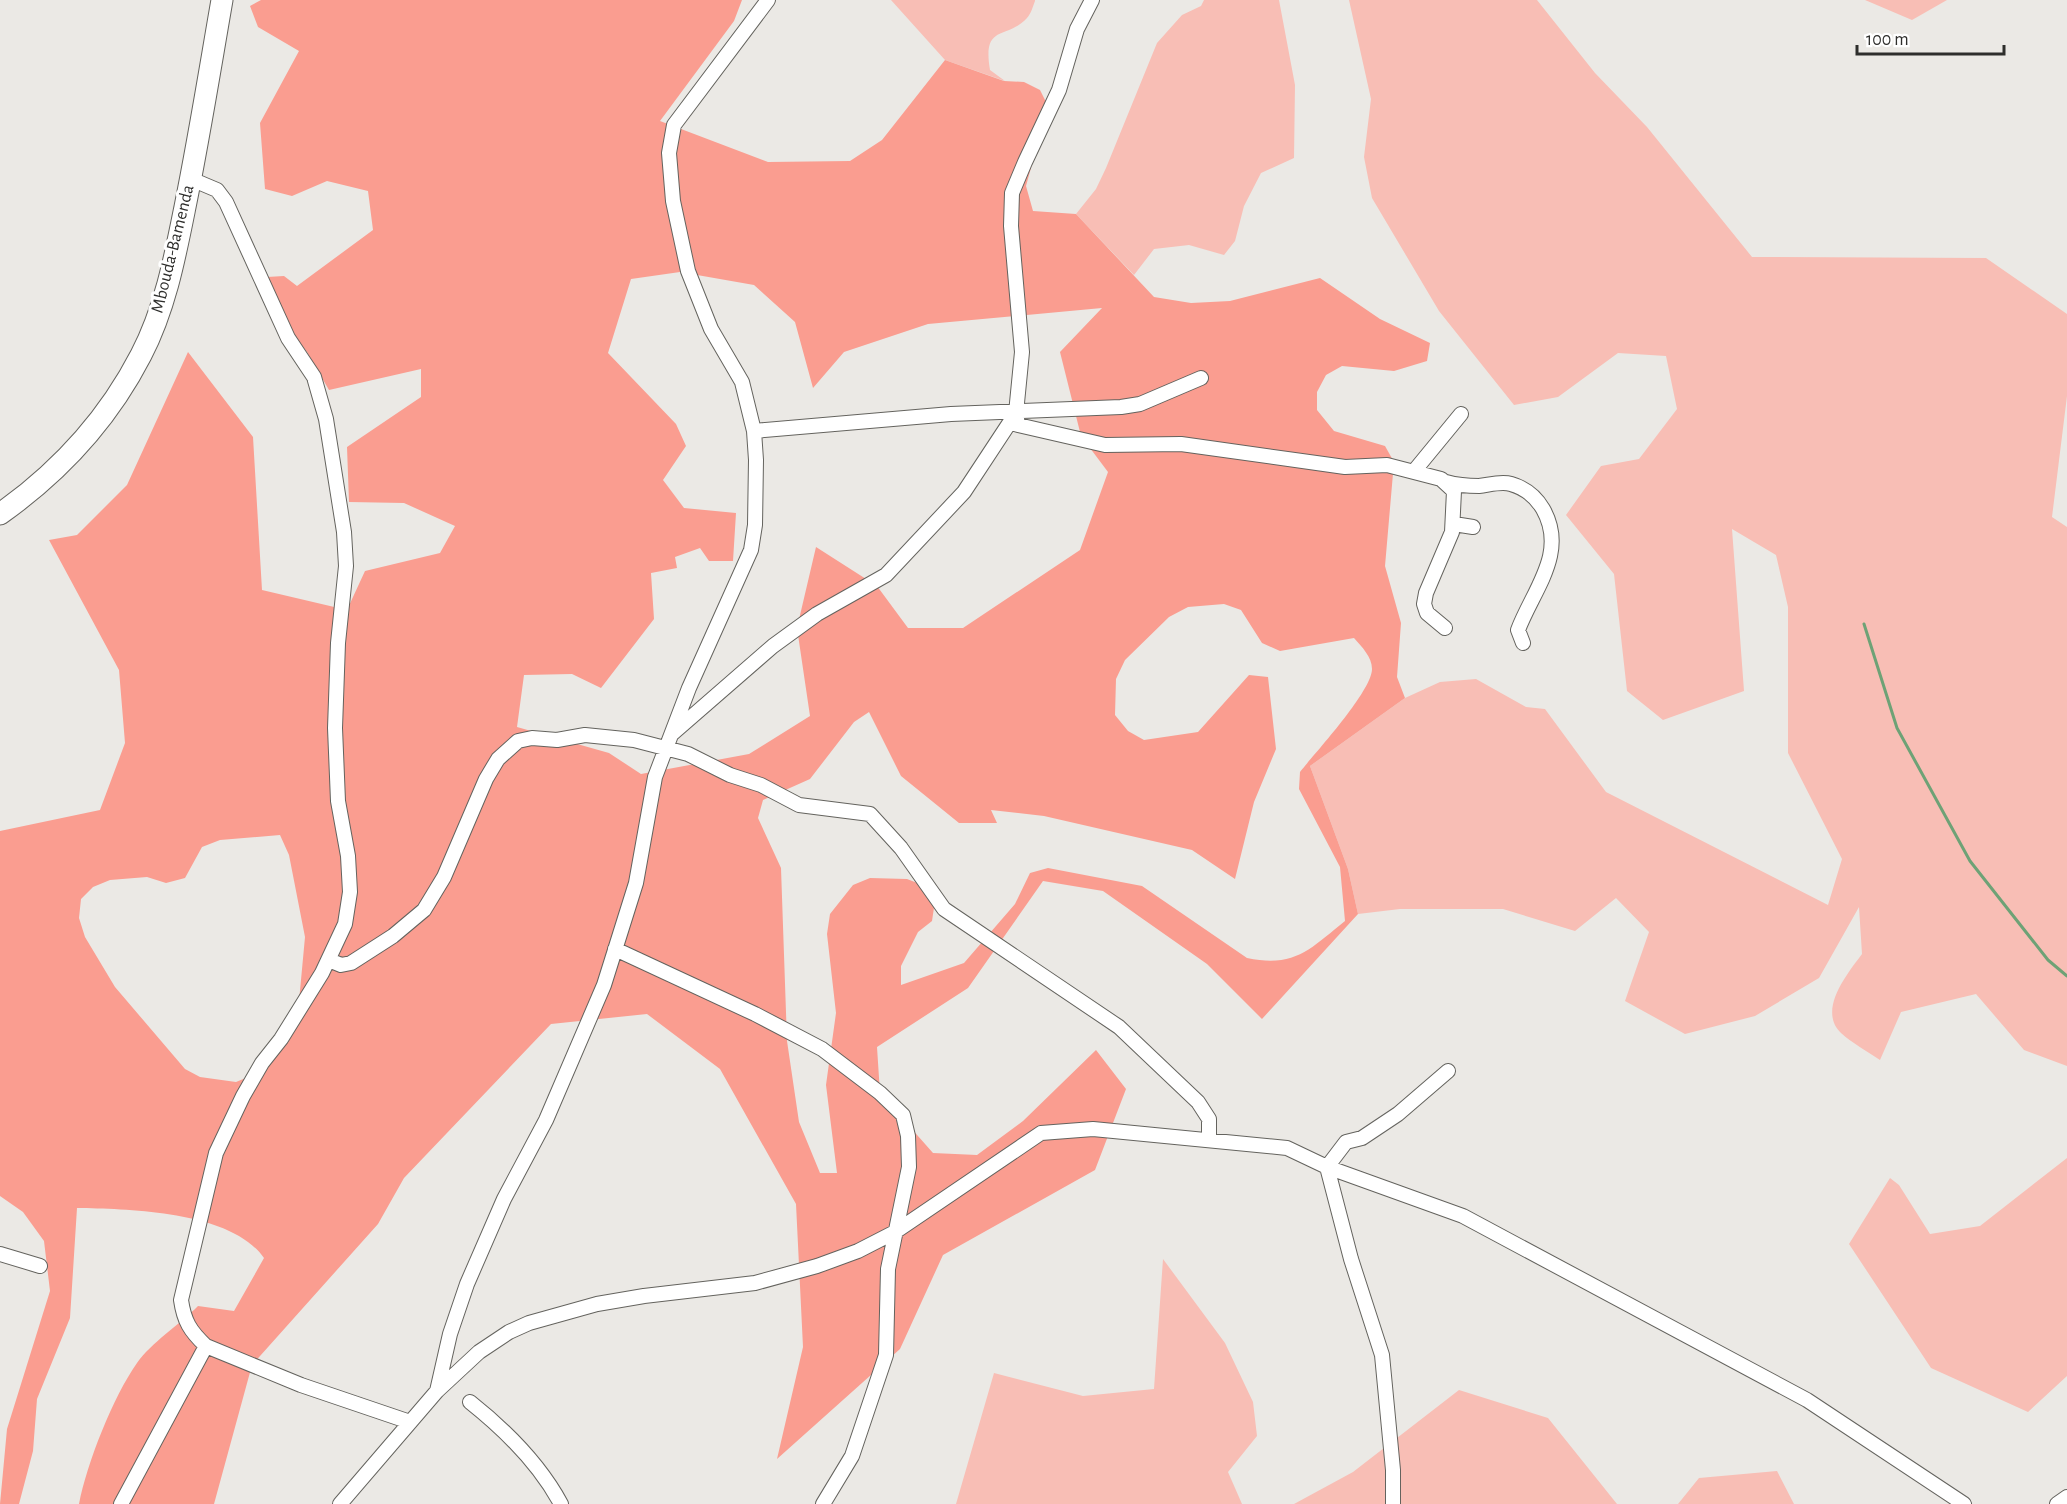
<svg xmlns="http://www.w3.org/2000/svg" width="2067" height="1504" viewBox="0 0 2067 1504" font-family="'Alegreya Sans',sans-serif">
  <rect width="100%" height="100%" fill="#ebe9e5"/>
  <path fill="#f8beb5" d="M891,0H1035V1C1033,6 1031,14 1027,18C1007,40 982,23 990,70L1005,81L945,60Z
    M1204,0H1279L1295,85L1294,158L1261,173L1244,206L1235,241L1224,255L1189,245L1154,249L1134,275L1076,214L1096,189L1106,168L1157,43L1182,15L1201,6Z
    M1349,0H1537L1595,73L1647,127L1752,257L1986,258L2067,314V396L2052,517L2067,527V1066L2024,1050L1976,994L1901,1012L1880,1060C1867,1051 1852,1043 1841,1033C1817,1010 1848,973 1862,954L1859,907L1819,978L1755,1016L1685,1034L1625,1001L1649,932L1616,898L1575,931L1503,909H1400L1358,914L1348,869L1310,766L1405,698L1440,682L1476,679L1526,707L1545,709L1606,792L1828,905L1842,859L1788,753V607L1776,555L1732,529L1744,691L1663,720L1627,691L1614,574L1566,515L1601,466L1639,459L1677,409L1666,356L1618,353L1558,397L1514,405L1439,311L1372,198L1364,157L1371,99Z
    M1865,0H1947L1912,20Z
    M2067,1158V1376L2028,1412L1931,1368L1849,1244L1890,1178L1899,1185L1930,1234L1980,1226Z
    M1163,1259L1225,1343L1253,1402L1257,1436L1228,1472L1242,1504H956L994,1373L1083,1396L1154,1389Z
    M1459,1390L1548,1418L1617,1504H1294L1353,1472Z
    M1777,1471L1794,1504H1678L1699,1478Z"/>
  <path fill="#fa9d90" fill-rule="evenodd" d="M261,0H742L734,21L660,121L768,162L850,161L882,140L945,60L1004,81L1024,82L1040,90L1048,106L1026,186L1033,211L1076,214L1154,297L1191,303L1230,301L1320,278L1380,319L1430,343L1427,361L1394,371L1342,366L1326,375L1317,392V410L1334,431L1385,446L1394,462L1385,566L1401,623L1397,677L1405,698L1310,766L1348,869L1358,914L1262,1019L1207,964L1103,891L1043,881L968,988L877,1047L880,1093L933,1153L977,1155L1023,1121L1096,1050L1126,1089L1095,1170L943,1255L900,1349L777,1459L803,1347L796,1204L720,1069L647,1014L551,1024L404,1178L378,1224L252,1365L214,1504H79C87,1463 113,1397 137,1363C151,1343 180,1324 198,1306L234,1311L264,1258C231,1211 130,1209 77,1208L70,1318L37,1399L33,1451L19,1504H0L7,1429L50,1291L44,1241L23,1212L0,1196V831L100,810L125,743L119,670L49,540L77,535L127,485L188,352L253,437L262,590L347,610L365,571L440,553L455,526L404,503L349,502L347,447L421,397V369L329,390L307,352L288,328L267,277L284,276L297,286L373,230L368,191L327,181L292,196L265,189L260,123L299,51L258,27L250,6ZM680,272L754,285L795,322L813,388L844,352L928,324L1102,308L1060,352L1081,436L1108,472L1080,550L963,628H908L877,586L816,547L797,628L810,716L749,754L641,774L609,753L517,727L524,675L572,674L601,688L654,619L651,573L677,568L675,557L700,548L709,561H733L736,513L684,508L663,480L686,446L676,424L608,353L631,279ZM1224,604L1241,610L1262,643L1280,651L1354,638C1362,647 1372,657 1372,669C1372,691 1316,752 1300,772L1299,789L1340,867L1345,921C1310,949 1295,968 1247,958L1142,886L1048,868L1030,873L1015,904L964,963L901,985V966L918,932L932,921L935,901L925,886L907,879L870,878L853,885L830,914L827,934L836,1013L826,1085L837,1173H820L799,1122L787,1041L781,868L758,818L763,800L810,779L854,722L869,712L901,776L959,823H997L991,810L1044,816L1192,850L1235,879L1254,802L1276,749L1268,677L1249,675L1198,732L1144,740L1128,731L1115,715L1116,679L1125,660L1169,617L1188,607ZM280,835L289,855L305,937L298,1012L253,1075L236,1082L200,1077L185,1069L115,987L85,937L79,918L81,899L93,887L110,880L147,877L166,883L185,878L202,847L220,840Z"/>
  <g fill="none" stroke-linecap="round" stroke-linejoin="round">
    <path stroke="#6ea276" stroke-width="3" d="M1864,624L1897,728L1970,861L2048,960L2067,976"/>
    <g stroke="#64635e" stroke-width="16">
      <path id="minor" d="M1092,0L1077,29L1059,90L1025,162L1012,193L1011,226L1022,352L1016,413L1018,425L1105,445L1181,444L1345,467L1387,465L1441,479L1454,491L1452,532L1426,593L1424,604L1427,613L1445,628
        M191,179L217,190L226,202L288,338L314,377L326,419L344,532L346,566L338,643L335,728L338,801L348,856L350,892L345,924L322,973L281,1039L262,1063L243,1096L216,1153L181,1300C184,1321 190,1331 206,1346L301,1385L410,1422
        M754,431L951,414L1121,407L1140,404L1201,378
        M1415,470L1461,414
        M1446,482C1457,485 1467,486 1479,486C1489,485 1501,481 1511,484C1525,488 1536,497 1543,509C1568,553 1533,590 1518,630L1523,643
        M1454,524L1473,527
        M673,733L773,646L817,614L886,575L964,492L1016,413
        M615,949L755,1014L822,1049L880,1093L903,1115L908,1136L909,1167L888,1269L886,1355L852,1456L823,1504
        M329,960L341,965L351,963L393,936L424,910L444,877L486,779L498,759L518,741L532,738L557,740L585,735L634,740L688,754L730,775L761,785L799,805L870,814L901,848L944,909L1119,1027L1198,1102L1209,1119V1139
        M0,1254L40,1266
        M437,1391L450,1334L467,1284L504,1199L546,1120L604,985L636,883L655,777L689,688L751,550L755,525L756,460L754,431L742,382L711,329L688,271L673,201L669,153L674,125L768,0
        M470,1402C504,1429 540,1465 561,1504
        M121,1504L206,1346
        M340,1504L437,1391L479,1352L509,1332L529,1323L597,1304L644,1296L755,1283L817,1266L858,1251L895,1232L1041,1133L1093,1129L1287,1148L1327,1167L1463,1216L1807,1400L1964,1504
        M1393,1504V1470L1382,1355L1351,1259L1327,1167L1346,1142L1362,1138L1398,1114L1448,1071
        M2057,1504L2067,1497"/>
    </g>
    <g stroke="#64635e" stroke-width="23">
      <path id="highway" d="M0,514C58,473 108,419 141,355C165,309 175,257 185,207C199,138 210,69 222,0"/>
    </g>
    <use href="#minor" stroke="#fff" stroke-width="14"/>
    <use href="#highway" stroke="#fff" stroke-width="21"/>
  </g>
  <g text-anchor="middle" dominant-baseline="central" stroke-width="6" stroke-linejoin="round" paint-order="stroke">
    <g font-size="18" fill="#2e2e2c" stroke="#fff">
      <text transform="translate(173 249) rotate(-76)">Mbouda-Bamenda</text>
    </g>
  </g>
  <path d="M1857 45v9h147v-9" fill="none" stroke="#2e2e2c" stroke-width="3"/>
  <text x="1866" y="45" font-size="18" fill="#2e2e2c" stroke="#ffffff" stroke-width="4.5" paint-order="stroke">100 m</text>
</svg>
